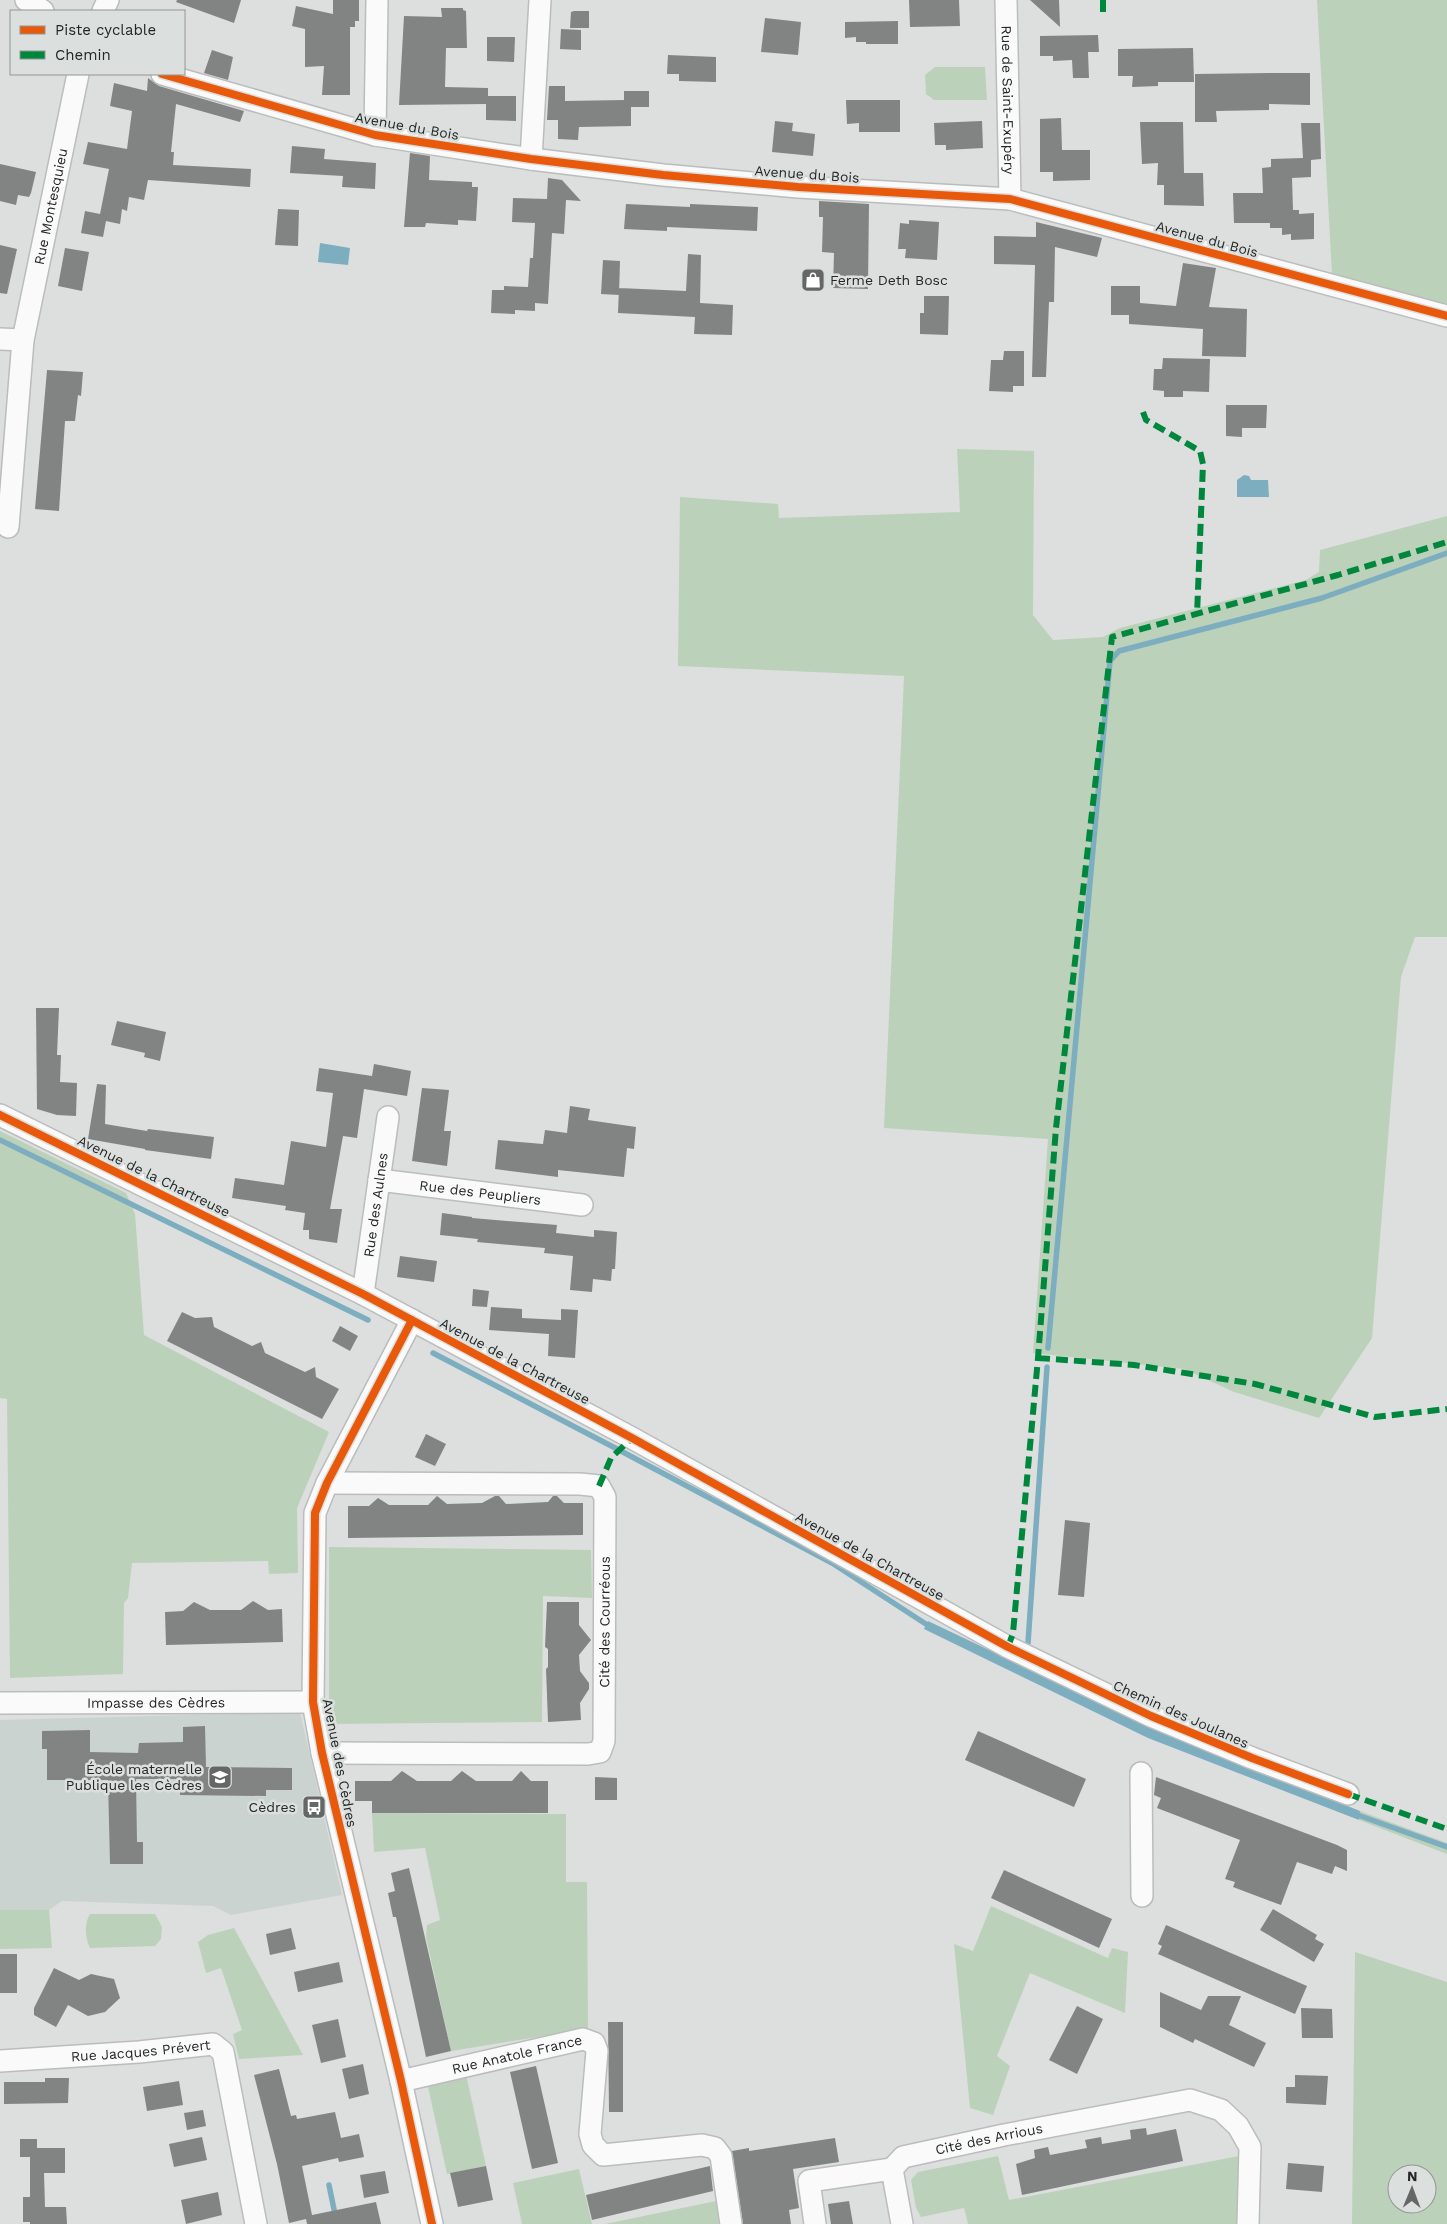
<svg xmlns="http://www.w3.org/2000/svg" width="1447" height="2224" viewBox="0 0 1447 2224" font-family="'Work Sans',sans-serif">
  <rect width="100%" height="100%" fill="#dcdfde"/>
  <path fill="#cbd3d1" d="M300,1712L342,1895L231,1915L213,1906L62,1901L49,1910H0V1720Z"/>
  <path fill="#bcd1ba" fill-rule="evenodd" d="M1317,0H1447V304L1332,274Z
    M935,67H985L987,100H934L926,94L925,75Z
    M957,449L1034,451L1033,615L1053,640L1103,637L1120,628L1306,580L1319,572L1320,550L1447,516V937H1415L1401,977L1372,1338L1319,1418L1234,1392L1184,1369L1033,1353L1048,1139L884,1128L904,676L678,666L680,497L778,504L779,518L960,512Z
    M0,1131L126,1193L135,1214L144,1335L329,1432L297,1508L298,1573L269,1574L268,1561L132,1563L128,1598L124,1603L123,1674L10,1678L7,1399L0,1398Z
    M329,1547L591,1550L592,1598L543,1596L542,1722L329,1724Z
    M1360,1811L1447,1843V1854L1359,1820Z
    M372,1813L566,1814V1882H587L588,2029L451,2051L426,1937L427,1925L440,1920L425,1848L374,1852Z
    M991,1906L1108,1958L1112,1948L1128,1952L1125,2013L1030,1973L997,2056L1010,2066L993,2115L970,2108L954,1944L973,1951Z
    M0,1910H49L52,1948L0,1949Z
    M90,1914H155L162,1927L161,1939L155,1946L90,1948C85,1938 84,1923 90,1914Z
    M234,1928L303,2055L239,2059L233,2034L242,2030L221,1968L206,1973L198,1942L208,1935Z
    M1355,1952L1447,1982V2224H1352ZM1397,2174H1427V2204H1397Z
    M466,2074L486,2166L447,2174L427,2082Z
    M998,2156L1009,2200L1239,2156L1237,2224H968L964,2208L921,2217L916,2208L911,2180L918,2172Z
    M579,2169L592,2224H522L513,2183Z
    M716,2201L719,2224H605Z"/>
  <path fill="#7daec0" d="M320,243L350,248L348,265L318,262Z
    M1244,475L1249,476L1251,480H1268L1269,497H1237V480Z
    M928,1621L1158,1730L1360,1811L1359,1820L1148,1738L924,1629Z"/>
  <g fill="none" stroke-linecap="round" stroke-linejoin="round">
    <path stroke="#7daec0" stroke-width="5.5" d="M0,1140L368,1320
      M1048,1348L1110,661L1119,651L1322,598L1447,553
      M433,1353L619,1450L832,1563L932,1628
      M1028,1643L1047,1367
      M1352,1813L1447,1847
      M329,2185L337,2224"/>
  </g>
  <path fill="#828483" d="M177,0H241L234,23L176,2Z
    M333,0H359V21H355V27H350V95H322L324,66L305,67V29L292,26L296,6L333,14Z
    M909,0H959L960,26L910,27Z
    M1030,0H1059L1060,27Z
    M441,8H463V10L466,11L467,48H446L445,87L488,88V96H516V121L486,120V104L399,105L404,16L442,17Z
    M574,11H589V28H570L571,12Z
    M765,18L801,22L798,55L761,52Z
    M898,21V44H866V42H856V37L845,38V22Z
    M561,29L581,30V50L560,49Z
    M1098,35L1099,52H1088L1089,78H1073L1072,60L1053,61V56H1040V36Z
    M487,37H515L514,62L487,61Z
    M1193,48L1194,82H1158V86L1132,87L1133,76H1118V49Z
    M212,50L233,57L228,80L204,73Z
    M668,55L716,57V82L679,81V74H667Z
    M1269,73H1310V105L1269,104V110L1216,111L1217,122H1195V74Z
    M148,78L159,86L244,111L240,122L176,104L171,152H174L173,165L251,169L250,187L148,180L144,200L129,197L127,211L122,209L120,224L106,221L103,237L81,233L85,211L100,214L109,169L83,164L88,142L127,149L132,111L110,106L114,83L147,91Z
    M549,86H565V101L624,100V91H649V107H631V126L579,127L578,140L558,139V120H547Z
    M846,100H900V132H859V123L847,124Z
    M1061,118L1062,150H1090V180L1053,181V172H1040V119Z
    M775,121L793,123L792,131L815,134L813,156L772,152Z
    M982,121L983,148L946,150V145H935L934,123Z
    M1140,122H1183L1184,173H1203L1204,206L1164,205V185H1157L1158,163L1142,164Z
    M1301,123H1320L1321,159L1311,160V177L1292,178L1293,210H1299V214L1314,213V239L1291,240V234L1282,235V228H1270V223H1234L1233,193H1263L1262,168L1271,167V159L1303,158Z
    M292,146L325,149L324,159L376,163L375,189L342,187L343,176L290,173Z
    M410,153L430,156L429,180L472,182V187H478L476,221L458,220V225L426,223L425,227H404Z
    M0,164L36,172L31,193L29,197L18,195L16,205L0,201Z
    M548,178L562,180L581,201L566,200L564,234L552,233L548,304L535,303V311L515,310V314L491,313L492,290H504V286L528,287L530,258H533L535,223L512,222L513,198L547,199Z
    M819,201L869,204L868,289L833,288L834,253L822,252L823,217H819Z
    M626,204L690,207V204L758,207L757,231L667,227V231L624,229Z
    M278,209L299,210L298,246L275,245Z
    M909,220L939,222L937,260L905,258L906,249H898L900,223L909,224Z
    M1036,222L1102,238L1097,257L1055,247L1054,302H1049L1046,377H1032L1035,265L994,264V236L1036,237Z
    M0,245L17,249L7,294L0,293Z
    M65,248L89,252L82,291L58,286Z
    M688,254L701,255L700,303L733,305L732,335L694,334L695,317L618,313L619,288L686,291Z
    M603,260L620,261L619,295L601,294Z
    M1183,263L1216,268L1209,307L1247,309L1246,357L1202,356L1203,329L1129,324V315H1111V286H1140V303L1176,306Z
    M924,296H949L948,335L920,334V313H924Z
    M1004,351H1024V386H1013V392L989,391L991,360H1003Z
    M1163,358L1210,359L1209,392L1183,391V397H1164V391L1153,390L1154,369H1162Z
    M47,370L83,372L81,396L78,395L75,421H65L59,511L35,509Z
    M1226,405H1267L1266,428H1242V437L1226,436Z
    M36,1008H59L57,1055H61L60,1082L77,1083L76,1116L57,1115L37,1109Z
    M117,1021L166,1032L160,1061L144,1057L145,1053L111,1045Z
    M374,1064L411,1071L407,1096L364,1089L357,1138L343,1136L330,1209H342L337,1243L309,1239V1230H303L305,1213L285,1210L286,1206L232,1198L235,1178L284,1185L291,1141L326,1147L333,1093L316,1091L319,1068L372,1076Z
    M97,1084L106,1085L105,1124L147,1131L148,1129L214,1137L211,1159L145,1150V1149L88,1139Z
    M422,1088L449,1090L444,1131H451L447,1166L412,1161Z
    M570,1106L590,1109L588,1120L636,1127L634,1149L627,1148L624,1177L558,1170V1177L495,1169L498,1140L543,1144L545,1130L567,1133Z
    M442,1213L472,1217V1218L557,1225L556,1233L594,1237V1230L617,1232L615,1269H612L611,1281L593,1279L592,1292L570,1290L573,1256L544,1253L545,1248L477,1242L478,1239L440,1235Z
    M400,1256L437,1261L434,1282L397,1277Z
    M473,1289L489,1291L487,1307L472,1306Z
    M491,1307L522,1309V1318L561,1320V1309L578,1310L575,1358L548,1356L549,1334L489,1330Z
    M182,1312L195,1318L212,1317L214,1327L252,1346L261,1342L265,1353L305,1372L315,1367L316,1377L339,1389L322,1419L167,1341Z
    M340,1326L358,1336L350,1351L332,1341Z
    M426,1434L446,1444L435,1466L415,1457Z
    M437,1496L447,1504L482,1503L495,1496H499L506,1504L548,1502L553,1496H557L564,1503H583V1535L348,1538V1506H369L378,1498L389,1505H428Z
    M1065,1520L1090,1523L1084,1597L1058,1595Z
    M253,1601L268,1610L282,1609L283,1642L166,1645L165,1612L183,1611L194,1602L210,1610H241Z
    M547,1602H579V1625L591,1640L579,1655L580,1671L589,1683V1689L580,1703L581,1720L548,1722L546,1669L548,1667V1649L545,1647Z
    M205,1726L206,1767L292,1768V1790H266V1796L180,1795V1779H136L137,1842H143V1864H110L108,1780H47V1749H42V1731L90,1730V1752L138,1753L139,1743L183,1742V1727Z
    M978,1731L1086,1779L1074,1807L965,1760Z
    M402,1771L417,1781H451L462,1771L476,1781H512L521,1771L531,1781H548V1813H372V1801H355V1781H391Z
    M595,1777L617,1778V1800H595Z
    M1156,1777L1337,1845L1347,1850V1871L1335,1866L1332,1874L1297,1862L1281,1905L1233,1887L1235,1882L1225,1879L1240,1840L1157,1808L1161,1798L1154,1795Z
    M409,1868L451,2051L426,2057L396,1917H393L388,1893L395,1891L391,1873Z
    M1004,1870L1112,1919L1099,1948L991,1898Z
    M1273,1909L1317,1935L1315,1939L1324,1944L1314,1962L1260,1930Z
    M1166,1925L1307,1986L1295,2014L1158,1954L1162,1946L1158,1944Z
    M291,1928L296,1949L270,1955L266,1934Z
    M0,1954H17V1993H0Z
    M339,1962L343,1982L298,1992L294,1972Z
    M54,1968L79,1980L91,1974L114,1979L120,1998L105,2012L88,2016L68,2005L56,2027L34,2015V2008Z
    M1160,1992L1201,2010L1208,1996H1241L1229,2025L1266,2043L1254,2067L1195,2039L1193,2043L1160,2027Z
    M1077,2006L1103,2019L1077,2074L1049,2060Z
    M1301,2008L1332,2009L1333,2038H1302Z
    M338,2019L346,2057L321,2063L312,2025Z
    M608,2022H623V2112H609Z
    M363,2064L369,2094L349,2099L342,2069Z
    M536,2066L558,2163L532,2169L510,2072Z
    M279,2069L291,2116L296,2115L297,2119L335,2112L341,2138L359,2134L364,2157L339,2162L338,2158L302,2166L312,2215L376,2202L381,2224H307L306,2219L289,2223L277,2164L254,2075Z
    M1295,2075L1328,2076L1326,2105L1286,2103V2087H1295Z
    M45,2078H69L68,2103L4,2104V2082H45Z
    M179,2081L183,2105L147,2111L143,2087Z
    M203,2110L206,2126L187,2130L184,2113Z
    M1146,2128L1147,2135L1176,2129L1183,2161L1022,2195L1016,2164L1035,2158L1034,2150L1048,2147L1050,2155L1087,2148L1085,2140L1101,2137L1102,2144L1131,2139L1130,2130Z
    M202,2137L207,2160L174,2167L169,2144Z
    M835,2138L839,2162L793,2169L799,2208L789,2210L791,2224H743L732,2151L749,2148V2151Z
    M20,2139H37V2148H65V2173H44L45,2207H66L67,2224H30V2222H23V2197H30V2157H20Z
    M1288,2163L1324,2166L1322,2192L1286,2189Z
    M486,2166L493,2200L458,2207L450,2173Z
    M710,2166L713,2191L592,2220L586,2195Z
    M385,2171L389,2193L364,2198L360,2175Z
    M218,2192L222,2215L186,2224L181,2200Z
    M849,2201L853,2224H831L828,2204Z"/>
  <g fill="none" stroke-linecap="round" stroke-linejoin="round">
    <g stroke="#babdbc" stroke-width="24">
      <g id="minor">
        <path d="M26,0L43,11"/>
        <path id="s1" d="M1006,0L1010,199"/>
        <path d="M103,11L108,0"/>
        <path d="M162,74L375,135L531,159L663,175L798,187L1010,199L1447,316"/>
        <path d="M375,135L377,0"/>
        <path d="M531,159L540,0"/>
        <path d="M0,339L23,340"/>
        <path id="s2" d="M8,527L23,340L78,74"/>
        <path d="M0,1115L363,1294L632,1438L1008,1647L1151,1716L1252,1758L1348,1794"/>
        <path id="s3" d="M379,1180L582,1205"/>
        <path id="s4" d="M363,1294L388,1117"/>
        <path d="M412,1320L327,1483L315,1513L313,1702L322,1753L401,2081L432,2224"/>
        <path id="s5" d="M0,1703L313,1702"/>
        <path id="s6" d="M322,1753L588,1754L600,1752L604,1741L605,1497L599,1486L580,1484L327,1483"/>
        <path d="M1141,1773L1142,1896"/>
        <path id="s7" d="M0,2061L139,2052L213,2044L223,2052L256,2224"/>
        <path id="s8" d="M401,2081L583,2039L594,2043L597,2051L590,2134L593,2145L603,2155L702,2145L715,2148L721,2156L731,2224"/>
        <path d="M815,2224L809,2181L892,2169"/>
        <path id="s9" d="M902,2224L892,2169L903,2157L1004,2135L1190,2100L1221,2110L1238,2126L1250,2147L1248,2224"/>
      </g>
    </g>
    <use href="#minor" stroke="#fafafa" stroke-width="21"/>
    <path stroke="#00873e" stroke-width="6" stroke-dasharray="12 6" stroke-linecap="butt" d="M1103,0V18
      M1143,412L1146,420L1200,451L1203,464L1197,615
      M1038,1358L1134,1365L1255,1384L1375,1417L1447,1409
      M599,1486L611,1458L632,1438
      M1008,1647L1013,1633L1038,1358L1056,1128L1112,637L1338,575L1447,542
      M1348,1794L1447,1829"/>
    <g stroke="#dbe0df" stroke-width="11">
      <path id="cycleway" d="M162,74L375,135L531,159L663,175L798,187L1010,199L1447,316
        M0,1115L363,1294L632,1438L1008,1647L1151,1716L1252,1758L1348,1794
        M412,1320L327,1483L315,1513L313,1702L322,1753L401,2081L432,2224"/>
    </g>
    <use href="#cycleway" stroke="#e8590c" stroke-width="8"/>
  </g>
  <defs>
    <g id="shop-square" transform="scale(1.25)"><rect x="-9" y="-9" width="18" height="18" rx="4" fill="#656767" stroke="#dbe0df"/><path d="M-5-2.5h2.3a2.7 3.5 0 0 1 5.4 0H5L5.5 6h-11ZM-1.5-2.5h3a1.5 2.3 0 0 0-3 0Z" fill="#fff"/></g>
    <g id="school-square" transform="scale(1.25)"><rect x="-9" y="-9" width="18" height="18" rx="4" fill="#656767" stroke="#dbe0df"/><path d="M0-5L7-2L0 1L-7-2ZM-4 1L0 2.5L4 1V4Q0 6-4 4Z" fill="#fff"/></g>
    <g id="bus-square" transform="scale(1.25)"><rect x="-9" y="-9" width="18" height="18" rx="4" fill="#656767" stroke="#dbe0df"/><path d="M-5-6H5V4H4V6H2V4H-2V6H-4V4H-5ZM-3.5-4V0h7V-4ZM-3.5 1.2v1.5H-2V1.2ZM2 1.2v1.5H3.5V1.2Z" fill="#fff"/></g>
  </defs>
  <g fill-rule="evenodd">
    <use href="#shop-square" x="813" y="280"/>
    <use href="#school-square" x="220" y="1777"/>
    <use href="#bus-square" x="314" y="1807"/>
  </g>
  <g text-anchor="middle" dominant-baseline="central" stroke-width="5" stroke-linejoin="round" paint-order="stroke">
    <g font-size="14" fill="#252727" stroke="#dbe0df">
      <text stroke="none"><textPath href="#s1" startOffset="100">Rue de Saint-Exupéry</textPath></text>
      <text transform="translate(407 126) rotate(10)">Avenue du Bois</text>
      <text transform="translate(807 174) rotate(4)">Avenue du Bois</text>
      <text stroke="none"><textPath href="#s2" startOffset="324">Rue Montesquieu</textPath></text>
      <text transform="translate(1207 239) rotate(15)">Avenue du Bois</text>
      <text transform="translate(154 1176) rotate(26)">Avenue de la Chartreuse</text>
      <text stroke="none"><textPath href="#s3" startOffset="102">Rue des Peupliers</textPath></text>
      <text stroke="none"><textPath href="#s4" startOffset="90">Rue des Aulnes</textPath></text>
      <text transform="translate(515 1361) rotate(28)">Avenue de la Chartreuse</text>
      <text transform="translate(870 1556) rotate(29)">Avenue de la Chartreuse</text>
      <text stroke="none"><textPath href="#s6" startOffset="409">Cité des Courréous</textPath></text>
      <text stroke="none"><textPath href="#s5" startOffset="156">Impasse des Cèdres</textPath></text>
      <text transform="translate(1181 1714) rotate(24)">Chemin des Joulanes</text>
      <text transform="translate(340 1763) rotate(79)">Avenue des Cèdres</text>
      <text stroke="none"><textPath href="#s7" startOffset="141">Rue Jacques Prévert</textPath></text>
      <text stroke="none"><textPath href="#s8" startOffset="119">Rue Anatole France</textPath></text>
      <text stroke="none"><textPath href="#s9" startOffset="160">Cité des Arrious</textPath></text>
    </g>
    <g font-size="14" fill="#252727" stroke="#dbe0df" text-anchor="end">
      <text x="830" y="280" text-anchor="start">Ferme Deth Bosc</text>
      <text x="202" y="1769">École maternelle<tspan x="202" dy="16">Publique les Cèdres</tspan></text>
      <text x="296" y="1807">Cèdres</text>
    </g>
  </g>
  <rect x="10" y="10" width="175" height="65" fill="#dbe0df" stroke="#929695"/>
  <rect x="20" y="26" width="25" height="8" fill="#e8590c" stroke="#929695"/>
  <text x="55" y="35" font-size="15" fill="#252727">Piste cyclable</text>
  <rect x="20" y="51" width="25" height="8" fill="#00873e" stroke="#929695"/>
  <text x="55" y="60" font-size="15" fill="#252727">Chemin</text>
  <g transform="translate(1412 2189) rotate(1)"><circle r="24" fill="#dbe0df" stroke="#929695"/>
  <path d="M0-4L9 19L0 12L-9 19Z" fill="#656767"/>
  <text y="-8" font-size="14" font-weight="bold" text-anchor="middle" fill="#252727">N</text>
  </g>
</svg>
